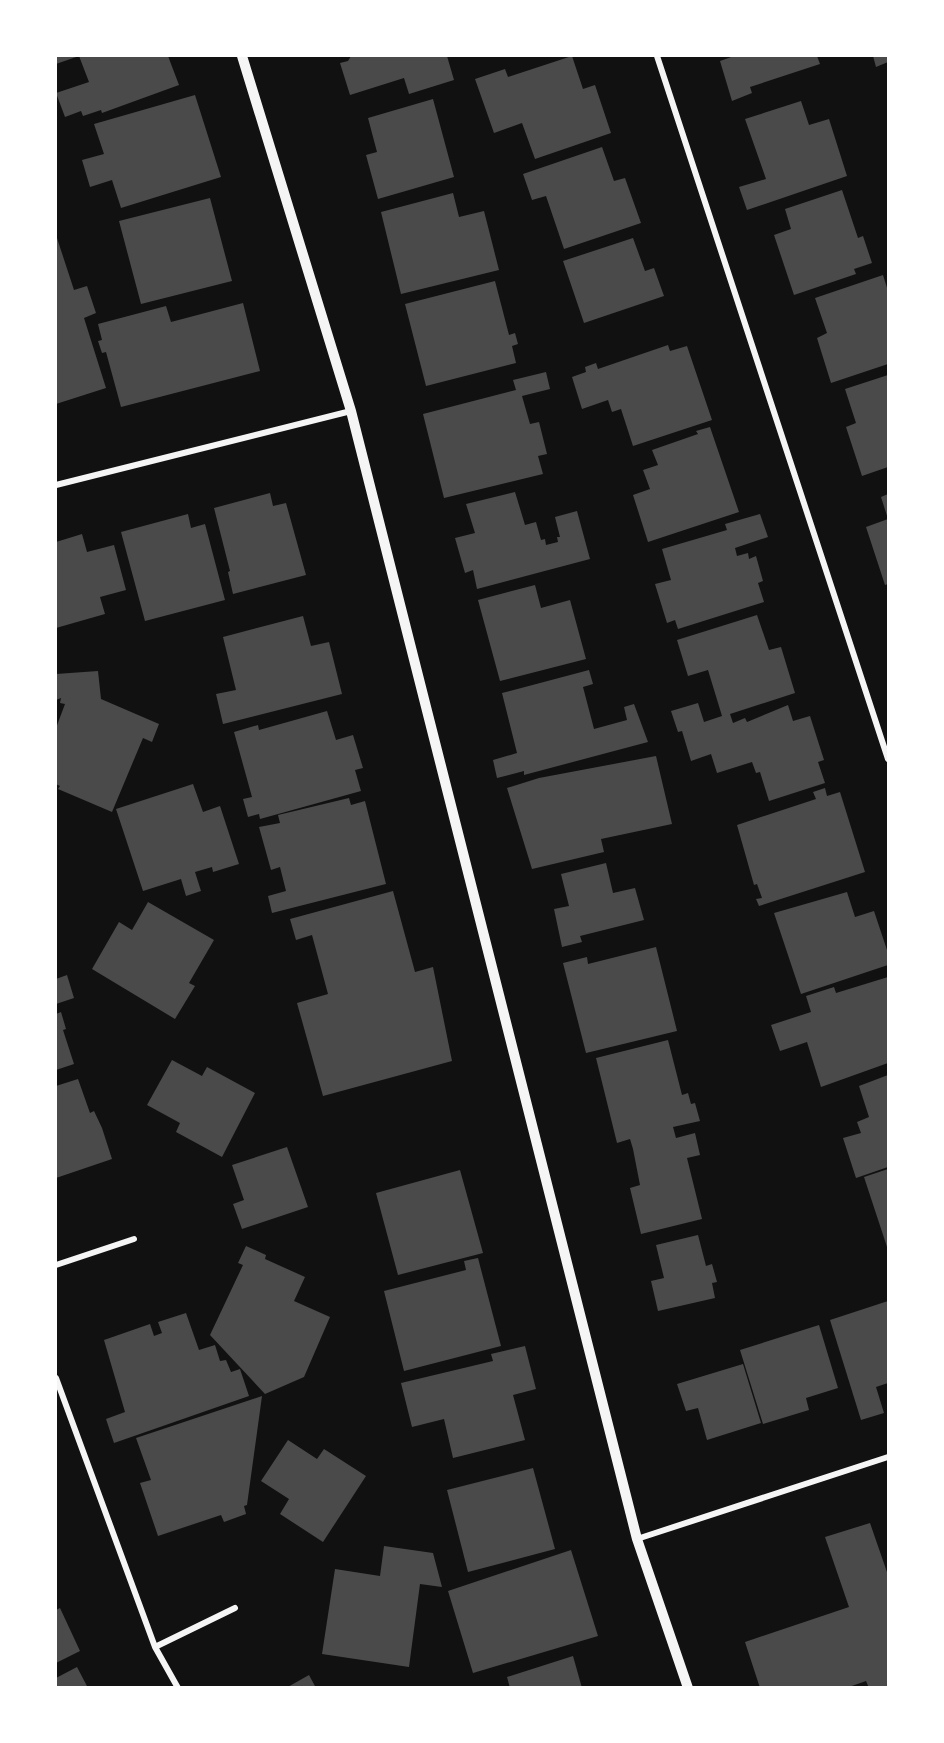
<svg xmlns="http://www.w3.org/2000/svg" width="944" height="1743" viewBox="0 0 944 1743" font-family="'DM Sans',sans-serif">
  <rect width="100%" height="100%" fill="#111"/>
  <path fill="#4a4a4a" d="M56,56H79L56,64Z
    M79,56H168L179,85L102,113L101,110L83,116L81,111L65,117L56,93L89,82Z
    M351,56H447L454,80L409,94L404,78L350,95L340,63L348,61Z
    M572,56L583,89L595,85L611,133L535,159L522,123L494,133L475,79L505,69L508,77Z
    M734,56H817L820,64L750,87L752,93L732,101L720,61Z
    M873,56H888V62L876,67Z
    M195,95L221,177L121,208L112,180L90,187L82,160L104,154L94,124Z
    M433,99L454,177L378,199L366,155L377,152L368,118Z
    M801,101L809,125L829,119L847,176L747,210L739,187L766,179L745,119Z
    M602,147L614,181L625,178L641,223L564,249L546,196L532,200L523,174Z
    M842,190L858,238L863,236L872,263L854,269L856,274L794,295L774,235L791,229L785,209Z
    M453,193L459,217L484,211L499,270L401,294L381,212Z
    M210,198L232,281L141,304L119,221Z
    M56,235L74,290L87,286L96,313L84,318L106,388L56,404Z
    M633,238L645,271L654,268L664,296L584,323L563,261Z
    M883,275L888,291V364L831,383L817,338L827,333L815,298Z
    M495,281L509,335L515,333L518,344L512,346L516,363L426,386L405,304Z
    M243,303L260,371L121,407L106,352L102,353L98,341L102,340L98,324L166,306L171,322Z
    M668,345L670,351L687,346L712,420L633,446L621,409L612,412L608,400L582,409L572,377L586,372L585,367L596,363L598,369Z
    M546,372L550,389L522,396L530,424L539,422L547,454L538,456L543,474L444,498L423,414L516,390L513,380Z
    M888,375V467L862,476L846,427L856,423L845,389Z
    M710,427L739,512L648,542L633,495L650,489L643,470L658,465L652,450L698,434L696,431Z
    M515,492L525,525L536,522L541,540L545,539L546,545L558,542L557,537H560L555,517L577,511L590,559L477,589L473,570L465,573L455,538L475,533L466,504Z
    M270,493L273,506L286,503L306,575L233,594L228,572L230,571L214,508Z
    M888,494V519L881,497Z
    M188,514L191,528L205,524L225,600L145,621L121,532Z
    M760,514L768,537L735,548L737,556L748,553L749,559L756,556L763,581L758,583L764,602L678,629L675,620L667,623L655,584L671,580L662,549L727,530L725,524Z
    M888,519V584L885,585L866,527Z
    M82,534L87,552L114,545L126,590L100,597L105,614L56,628V542Z
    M535,585L541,608L570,600L586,659L500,681L478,600Z
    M757,615L769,650L781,647L795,693L730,714L733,723L745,718L747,722L788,705L793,721L810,716L824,760L818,762L825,783L769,801L760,772L756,773L752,762L717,773L711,754L691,761L682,731L678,732L671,711L698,703L704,722L722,716L708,670L688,676L677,640Z
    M303,616L311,646L329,642L342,694L223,724L216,694L236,690L223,637Z
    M589,670L593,684L583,687L594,729L627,720L624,707L634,704L648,742L524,775V771L497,778L493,760L517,753L502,693Z
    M98,671L101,699L159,724L152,742L143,738L112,812L58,789L60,786L56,784V728L65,704L60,703L61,698L56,700V674Z
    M327,711L336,740L353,735L363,768L355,770L361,791L260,819L259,814L248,817L243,799L252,797L234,732L258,725L259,730Z
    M656,756L672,824L601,839L604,852L532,869L507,788L539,778Z
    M193,784L203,812L220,806L239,864L213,872L212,867L195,872L201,891L186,896L181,879L143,891L116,809Z
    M825,788L827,796L840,792L865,872L759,906L756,899L762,898L757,884L754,885L737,825L816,799L813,792Z
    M349,798L351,805L365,801L386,884L272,913L268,896L286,891L280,867L271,870L259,827L280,823L278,815Z
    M606,863L613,893L635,888L644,920L580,936L582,942L562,947L554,909L569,906L561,874Z
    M393,891L415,972L433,967L452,1061L323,1096L297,1003L328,994L312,935L296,940L290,919Z
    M847,892L855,917L874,911L888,953V965L801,994L774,913Z
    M148,902L214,940L189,983L195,986L175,1019L92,969L119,922L132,930Z
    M656,947L677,1031L586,1053L563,963L587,957L588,964Z
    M67,975L74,998L56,1004V979Z
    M888,977V1063L821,1087L807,1042L780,1051L771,1025L811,1012L806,996L834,987L836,993Z
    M61,1012L66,1029L63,1030L74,1064L56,1070V1014Z
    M668,1040L682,1095L688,1093L691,1104L695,1103L700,1121L673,1127L676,1138L695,1133L700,1155L687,1158L702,1219L641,1234L630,1188L640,1185L633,1149L630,1139L617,1143L596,1058Z
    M172,1060L202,1076L207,1067L255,1093L222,1157L176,1132L180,1123L147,1105Z
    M888,1075V1167L856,1178L843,1138L861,1133L857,1122L869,1117L859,1086Z
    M78,1079L90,1113L94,1111L102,1128L112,1159L56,1178V1086Z
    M287,1147L308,1207L242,1229L233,1204L244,1200L232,1165Z
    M888,1169V1250L864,1177Z
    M460,1170L483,1253L398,1275L376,1193Z
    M698,1235L706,1266L712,1264L717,1282L712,1283L715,1298L658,1311L651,1281L664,1278L656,1245Z
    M246,1246L266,1255L265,1259L305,1277L294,1301L330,1317L304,1377L265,1394L210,1335L243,1265L238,1263Z
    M478,1258L501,1346L404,1371L384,1291L466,1270L464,1261Z
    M888,1301V1383L876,1387L884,1413L861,1420L830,1320Z
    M186,1313L199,1350L215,1345L220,1361L226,1360L231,1372L240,1369L249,1396L114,1443L106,1419L125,1412L104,1340L150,1324L154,1336L162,1333L158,1322Z
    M819,1325L838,1388L806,1398L809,1410L763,1424L740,1350Z
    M525,1346L536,1389L513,1395L525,1440L453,1458L444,1419L412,1427L401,1383L493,1361L491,1354Z
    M743,1364L761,1423L707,1440L698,1408L686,1411L677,1384Z
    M262,1396L247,1505L244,1506L246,1514L224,1522L221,1515L158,1536L140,1483L151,1480L136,1438Z
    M288,1440L317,1459L324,1449L366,1476L323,1542L280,1514L289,1499L261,1481Z
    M533,1468L555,1549L468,1572L447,1490Z
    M870,1523L888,1575V1688H869L866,1681L846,1688H760L745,1642L849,1607L825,1537Z
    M384,1546L433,1553L442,1587L420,1584L409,1667L322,1654L335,1569L380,1576Z
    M571,1550L598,1636L473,1673L448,1591Z
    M60,1608L80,1651L56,1663V1610Z
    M573,1656L582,1688H510L507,1677Z
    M77,1667L88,1688H56V1678Z
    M309,1675L316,1688H286Z"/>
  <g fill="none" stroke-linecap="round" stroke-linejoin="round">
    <path stroke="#f5f5f5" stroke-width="6" d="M657,56L888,759
      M56,485L351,411
      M56,1265L134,1239
      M56,1378L155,1647L178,1688
      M637,1539L888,1457
      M155,1647L235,1608"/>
    <path stroke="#f5f5f5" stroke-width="10" d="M242,56L351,411L637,1539L688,1688"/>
  </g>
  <rect width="944" height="1743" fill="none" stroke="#ffffff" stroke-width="114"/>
</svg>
